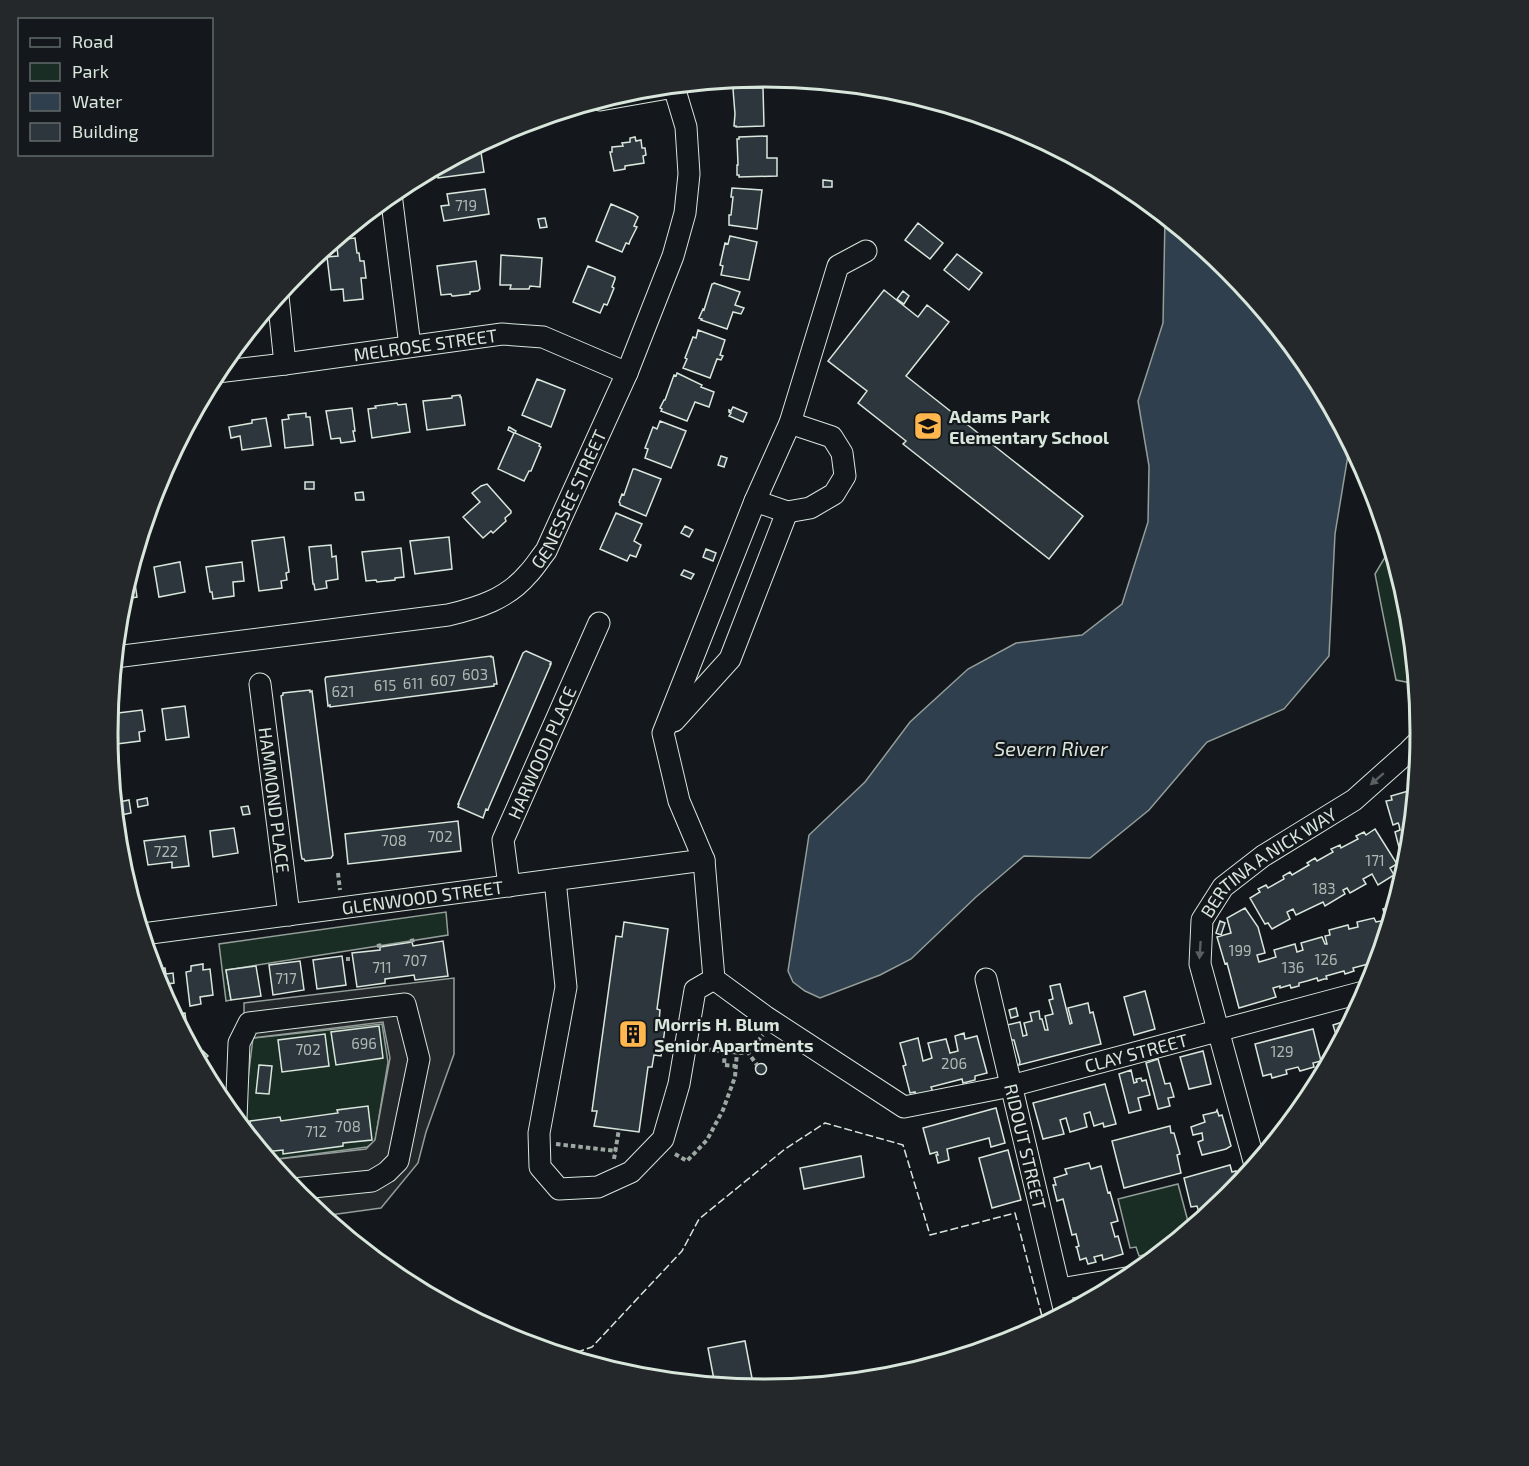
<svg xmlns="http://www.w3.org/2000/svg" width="1529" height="1466" viewBox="0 0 1529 1466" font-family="'Exo 2',sans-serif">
  <rect width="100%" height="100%" fill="#14181c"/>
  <path fill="#1a2d24" stroke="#939e99" stroke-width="1.5" d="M1391,547L1408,605L1416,684L1396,680L1375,574Z
    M446,912L448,935L226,970L231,1000L226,1001L219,944Z
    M382,1024L388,1062L375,1141L367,1147L270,1160L244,1129L243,1120L253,1038Z
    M1178,1184L1190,1229L1163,1251L1139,1256L1136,1247L1130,1248L1118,1199Z"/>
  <path fill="#24282b" stroke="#939e99" stroke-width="1.5" d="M454,978V1054L426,1132L418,1163L381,1208L323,1216L300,1197L270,1160L366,1149L375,1140L390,1058L383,1022L244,1039V1003Z"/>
  <path fill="#2f3f4d" stroke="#939e99" stroke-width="1.5" d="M1165,217L1229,269L1311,369L1350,443L1335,534L1329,656L1284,709L1207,742L1149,810L1090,858L1024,856L976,897L911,959L880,975L820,998L805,991L793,982L788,971L809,835L865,782L910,722L968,669L1016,643L1082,635L1122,604L1148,522L1149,466L1138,401L1163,323Z"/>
  <path fill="#2c363c" stroke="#d8e6dc" stroke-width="1.5" d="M735,88H763L764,126L736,127V126H734L735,114L733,89Z
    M518,128V135H509L508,129Z
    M767,136V158H777V176L739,177V175H737V165H738L737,139H739V137Z
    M635,137L636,141L641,140L642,148H645L646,155L643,156L644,163L625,166V169L614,171L610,152H612V147L623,146L622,143L630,142V138Z
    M476,146H480L484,172L438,178L436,168Z
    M823,180L832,181V187H823Z
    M732,188L762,190L757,229L729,225V215H731L733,197H731Z
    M485,189L489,214L444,221L441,206L449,205L447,194Z
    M611,204L634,214L638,217L634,226L637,227L630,241L629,244L626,243L622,252L596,241Z
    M545,218L547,227L540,228L538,219Z
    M918,223L943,243L930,259L905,240Z
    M730,236L757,242L749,280L721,275L723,266L720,265L725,243L728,244Z
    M355,238L357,253H359L360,261H364L366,278H361L363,299L344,301L343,289L331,290L327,257L338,256L336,240Z
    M957,254L982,273L969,290L944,270Z
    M501,255L542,258L540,287L530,286L529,289H510L511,285H500Z
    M476,261L480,289L478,291L470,292V294L454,296H452L451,294L441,295L437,266Z
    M588,266L615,277V279L612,287L614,288L608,303L607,305L604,304L600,313L573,302Z
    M714,283L740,292L735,305L744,308L741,314L733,312L727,329L701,320L702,319L699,318L703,309L704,310L712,284H713Z
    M884,290L918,317L927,305L949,322L906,376L1083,516L1049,559L903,444L906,441L858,403L867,391L828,361Z
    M903,291L909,296L904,304L897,299Z
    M698,330L725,340L720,355L723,356L721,360L717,359L710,378L683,368L687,359L685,358L693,337L696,338Z
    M677,373L702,385L701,387L714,392L709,407L695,402L687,421L661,411L662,409L660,408L664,400H665L674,375L676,376Z
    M537,379L565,390L551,427L522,415Z
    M460,395V397H461L465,425L427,430L423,401L452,398V396Z
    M397,403L398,405L406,404L410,432L372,438L368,409L376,408L375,406Z
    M733,407L747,413L743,422L729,416L731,413L729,412V410L731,411Z
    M352,408L355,431H353L355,441L341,443L340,438L331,439L326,411Z
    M306,413V417H310L313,445L285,448L282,420L289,419L288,415Z
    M266,418L271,446L242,450L240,436L231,438L229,427L252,423V420Z
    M660,421L686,431L671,468L645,458L648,449L645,448L653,427L657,429Z
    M509,427L516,431L515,433L540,444L539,446L541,447L531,471H529L524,481L498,469L514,433L508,430Z
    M721,456L727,458L724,467L718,465Z
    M633,469H635L661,479L646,516L620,505V503L619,502L622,494L624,495Z
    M305,482H314V489H305Z
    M487,484L511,511V513L505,518L506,521L493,533L491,531L483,538L463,517L480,502L472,493L481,486Z
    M363,492L364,500H356L355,493Z
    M616,513L642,524L634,541L641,545L636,557L630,555L627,561L600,549Z
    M685,526L693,530L689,537L681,533Z
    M284,537L289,572L286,573L287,580L281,581L282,588L259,591L252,541Z
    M449,537L452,569L415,574L410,541Z
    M331,545L332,557L336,556L338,579L326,581L327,588L315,590L314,584H313L309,547Z
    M401,548L404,577L395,578V580L377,582L376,580L366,581L362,552Z
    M706,549L716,553L713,561L703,557Z
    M180,562L185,592L159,597L154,567Z
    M242,562L244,581L233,582L234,596L213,599L212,592H210L206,567Z
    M131,570H133L137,597L122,599Z
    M684,570L694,574L691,579L681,575Z
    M526,651L551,662L550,664H551L489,807L488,810L486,809L483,818L458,807L459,804H458L523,653Z
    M491,656V657H493L497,684H494V686L330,707V705L328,706L325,679L326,677Z
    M310,690V692L312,691L333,855L331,858L305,861L304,859H302L301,854L281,696L283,695V693Z
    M185,706L189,737L166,740L162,709Z
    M142,710L145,731L139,732L140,741L109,745L108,733L110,714Z
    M1415,789L1408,861L1405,871L1403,862L1408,861L1406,855V854L1401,855L1395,832L1400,830L1399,825L1398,823L1393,825L1386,801L1392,800L1391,796Z
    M147,798L148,805L138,807L137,800Z
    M129,800L131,813L121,815L119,802Z
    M248,806L250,814L243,815L241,807Z
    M458,821L461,851L348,864L345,834Z
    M234,828L238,853L213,857L210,831Z
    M1375,829L1397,864L1390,868L1394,875L1378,885L1372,874L1363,879L1366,884L1350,893L1347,888L1343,890L1345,894L1325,906L1323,902L1296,915L1293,909L1287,912L1290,919L1272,929L1268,923L1265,924L1250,898L1260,892L1258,889L1266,885L1268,888L1284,879L1283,876L1290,872L1292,875L1309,865L1307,863L1315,858L1317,861L1333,852L1331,849L1340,845L1341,848L1358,839L1356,836L1364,832L1366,835Z
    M185,836L189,866L172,868V862L148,865L144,841Z
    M119,845H121L125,868L123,869L121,861Z
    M1395,905L1377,965L1373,967L1372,963L1353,968L1354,971L1345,974L1344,971L1326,976L1327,979H1324L1318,981L1317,978L1307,981L1299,983V986L1291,988L1290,985L1280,988V986L1273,988L1276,997L1239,1008L1227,963L1225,964L1217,937L1231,933L1227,918L1245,908L1258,927L1265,953L1257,955L1259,962L1276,957L1274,950L1295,944L1297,952L1303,950L1301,943L1322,937L1325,944H1327L1325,936L1330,935L1329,930L1348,925L1349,929L1358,927L1357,922L1374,918L1376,922L1386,920L1383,909Z
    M1220,921L1225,923L1221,935L1216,933Z
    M624,922L668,929L657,1009L660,1010L659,1021L666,1022L661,1056L654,1055L652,1067H648L639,1132L594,1126L597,1111H592L616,936L622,937Z
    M443,941L448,976L415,980L414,975L385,979V983L357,987L352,953L380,950V947L412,942L413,946Z
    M342,956L346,985L317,989L313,960Z
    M300,961L304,990L273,995L269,965Z
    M203,964V970L210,969L213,995L200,997L201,1004L190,1006L186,972L191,971V966Z
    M256,966L261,996L231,1000L226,970Z
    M156,967L157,969L165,968L166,974L173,973L174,983L167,984L169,997L165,998L158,984L153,968Z
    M1060,984L1070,1024L1072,1023L1068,1008L1088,1003L1090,1013L1093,1012L1101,1044L1019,1065L1020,1062L1014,1040H1011L1007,1025L1020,1022L1023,1036L1027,1035L1024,1023L1032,1021L1030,1013L1039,1011L1040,1019H1042L1045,1030H1048L1045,1016L1053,1014L1049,1000L1053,999L1050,986Z
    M1145,991L1155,1029L1134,1035L1124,997Z
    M1016,1008L1018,1016L1011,1018L1009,1010Z
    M185,1013L187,1029H182L174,1014Z
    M1352,1019L1339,1044L1333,1025Z
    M379,1026L383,1058L336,1065L331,1032Z
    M1313,1029L1321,1061L1313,1063L1314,1067L1300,1071L1298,1067L1286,1070L1287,1074L1272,1078L1271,1074L1263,1076L1255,1044Z
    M964,1033L965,1039L977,1036L987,1073L975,1076V1080L963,1083L962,1079L931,1087L933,1092L916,1096L915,1092L910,1093L903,1066L906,1065L900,1043L918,1038L923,1061L932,1058L928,1043L946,1039L950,1053L958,1051L955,1036Z
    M325,1034L329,1066L282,1072L278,1040Z
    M203,1051L208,1056L200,1063L197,1057Z
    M1203,1051L1211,1084L1189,1089L1180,1057Z
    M1158,1059L1165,1084L1170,1083L1174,1097L1168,1098L1170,1106L1158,1109L1146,1063Z
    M755.5 1069a5.5 5.5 0 1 1 11 0a5.5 5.5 0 1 1-11 0Z
    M259,1065L272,1066L269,1094L256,1093Z
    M1131,1070L1134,1083L1137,1082L1136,1079L1141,1078L1142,1081L1146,1080L1150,1095L1138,1098L1141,1110L1129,1113L1119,1074Z
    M1105,1084L1116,1124L1104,1127L1103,1123L1094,1126L1090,1112L1084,1114L1087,1127L1070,1132L1066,1118L1060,1120L1064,1134L1043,1139L1033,1103Z
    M368,1106L372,1140L343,1143V1146L283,1154V1150L264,1152L252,1139L250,1121L280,1117L281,1121L338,1113L337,1110Z
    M996,1108L1005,1143L991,1147L989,1138L947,1149L949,1160L938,1163L936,1155H938L937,1152L930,1154L923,1128Z
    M1217,1110L1219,1116L1222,1115L1231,1146L1226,1149L1202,1155L1198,1142L1203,1140L1202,1133L1193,1135L1191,1127L1205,1122L1203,1115L1216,1112Z
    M1170,1126L1171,1133H1174L1180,1154L1177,1155L1181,1173L1124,1188L1112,1141Z
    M1008,1150L1021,1200L992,1208L979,1158Z
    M861,1156L864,1177L804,1189L800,1168Z
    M1089,1163L1091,1169L1101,1166L1108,1193L1110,1192L1118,1221L1111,1223L1115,1237L1118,1236L1123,1254L1103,1260L1102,1255L1094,1257L1096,1262L1088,1264L1086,1258L1080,1260L1077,1248L1076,1247L1079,1246L1076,1234L1072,1235L1063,1199L1057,1201L1053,1185H1056L1054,1178L1067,1174L1065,1169Z
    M1230,1165L1232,1172L1236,1171L1239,1184L1228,1197L1199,1222L1198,1219H1201L1197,1206L1191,1207L1184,1178Z
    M745,1341L754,1389L715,1385L708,1348Z"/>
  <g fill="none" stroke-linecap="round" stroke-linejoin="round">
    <g stroke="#d8e6dc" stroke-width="23">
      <g id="minor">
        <path d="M391,194L410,346"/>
        <path id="s1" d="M866,251L838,266L790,423L755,501L663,733L679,801L704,860L714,979L766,1017L904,1107L1011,1086L1367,991"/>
        <path d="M278,296L285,364"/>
        <path id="s2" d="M217,372L285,364L502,334L543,337L627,373"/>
        <path d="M755,501L787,512L810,508L834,494L845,476L842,453L832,437L790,423"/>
        <path id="s3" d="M115,657L448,615C478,608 507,599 528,574C535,567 540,558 546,551L627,373L673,256L685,213L689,174L686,127L674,87L600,100"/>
        <path id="s4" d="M260,684L289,915"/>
        <path d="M674,721L730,659L787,512"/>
        <path d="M555,880L566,987L539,1133L540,1167L559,1189L598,1187L631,1172L663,1139L679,1084L695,990L714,979"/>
        <path id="s5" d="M509,886L503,840L599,623"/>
        <path id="s6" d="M143,934L704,860"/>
        <path id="s7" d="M986,979L1065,1313"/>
        <path d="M236,1119L239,1043L249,1023L405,1004L419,1059L398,1161L387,1172L372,1181L293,1189"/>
        <path id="s8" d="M1255,1165L1200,964L1202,920L1223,887L1263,856L1354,800L1409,751L1420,740"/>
        <path d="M1060,1289L1132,1277"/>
      </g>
    </g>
    <path stroke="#9da8a2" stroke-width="4" stroke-dasharray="4.5 3" stroke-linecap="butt" d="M338,873L340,890
      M410,941L415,940
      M377,946L382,945
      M348,957V961
      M702,1049L742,1053L752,1048L763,1035
      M725,1051L724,1065L736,1066
      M747,1051L757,1065
      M556,1144L616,1151
      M675,1154L687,1161L707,1140L723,1110L735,1077L737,1052
      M614,1159L619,1129"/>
    <use href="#minor" stroke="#14181c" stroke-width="21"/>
    <path stroke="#d8e6dc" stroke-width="1.5" stroke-dasharray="8 3" stroke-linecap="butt" d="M566,1356L592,1347L682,1251L699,1219L785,1149L825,1123L903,1145L930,1235L1015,1213L1044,1324"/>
  </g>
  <defs><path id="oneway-solid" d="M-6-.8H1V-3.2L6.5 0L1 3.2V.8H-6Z" transform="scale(1.5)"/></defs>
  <g fill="#59605f">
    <use href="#oneway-solid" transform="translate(1377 779) rotate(139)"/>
    <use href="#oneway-solid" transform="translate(1200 950) rotate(94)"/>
  </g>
  <defs>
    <g id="school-square" transform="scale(1.5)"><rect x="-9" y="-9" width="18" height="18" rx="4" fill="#ffb74d" stroke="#14181c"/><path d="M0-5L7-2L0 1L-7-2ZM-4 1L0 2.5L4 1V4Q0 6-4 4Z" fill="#111"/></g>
    <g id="building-square" transform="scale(1.5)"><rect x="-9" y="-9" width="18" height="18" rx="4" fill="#ffb74d" stroke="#14181c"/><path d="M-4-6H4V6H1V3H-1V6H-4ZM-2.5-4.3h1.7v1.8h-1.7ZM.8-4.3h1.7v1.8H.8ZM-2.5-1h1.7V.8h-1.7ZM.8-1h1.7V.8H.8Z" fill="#111"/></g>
  </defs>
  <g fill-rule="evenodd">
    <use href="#school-square" x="928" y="426"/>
    <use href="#building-square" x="633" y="1034"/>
  </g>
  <g text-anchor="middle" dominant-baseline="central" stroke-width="4.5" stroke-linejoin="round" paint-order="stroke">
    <g font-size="15" fill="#adbab4">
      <text x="466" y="205">719</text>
      <text x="475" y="674">603</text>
      <text x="443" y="680">607</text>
      <text x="413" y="683">611</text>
      <text x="385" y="685">615</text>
      <text x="343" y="691">621</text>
      <text x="440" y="836">702</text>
      <text x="394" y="840">708</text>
      <text x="166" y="851">722</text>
      <text x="1375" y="860">171</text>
      <text x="1324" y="888">183</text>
      <text x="1240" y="950">199</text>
      <text x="1326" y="959">126</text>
      <text x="415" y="960">707</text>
      <text x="382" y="967">711</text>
      <text x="1293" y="967">136</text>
      <text x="286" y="978">717</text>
      <text x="364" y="1043">696</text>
      <text x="308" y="1049">702</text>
      <text x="1282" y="1051">129</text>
      <text x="954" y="1063">206</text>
      <text x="348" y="1126">708</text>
      <text x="316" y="1131">712</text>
    </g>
    <g font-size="18" fill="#d8e6dc" stroke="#14181c">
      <text stroke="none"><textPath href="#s2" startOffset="210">MELROSE STREET</textPath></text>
      <text stroke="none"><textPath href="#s3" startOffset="513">GENESSEE STREET</textPath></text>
      <text stroke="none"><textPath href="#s5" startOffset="142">HARWOOD PLACE</textPath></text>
      <text stroke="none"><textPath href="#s4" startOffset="117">HAMMOND PLACE</textPath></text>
      <text stroke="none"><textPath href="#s8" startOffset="342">BERTINA A NICK WAY</textPath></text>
      <text stroke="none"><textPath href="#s6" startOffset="282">GLENWOOD STREET</textPath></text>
      <text stroke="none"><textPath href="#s1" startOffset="1252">CLAY STREET</textPath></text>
      <text stroke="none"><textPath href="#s7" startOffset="172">RIDOUT STREET</textPath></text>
    </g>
    <g font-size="18" font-weight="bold" fill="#d8e6dc" stroke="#14181c" text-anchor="start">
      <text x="949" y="416">Adams Park<tspan x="949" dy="21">Elementary School</tspan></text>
      <text x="654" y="1024">Morris H. Blum<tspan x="654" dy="21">Senior Apartments</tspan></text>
    </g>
    <g font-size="20" font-style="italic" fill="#d8e6dc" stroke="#14181c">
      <text x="1051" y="748">Severn River</text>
    </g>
  </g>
  <path d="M0 0H1529V1466H0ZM118 733a646 646 0 1 1 1292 0a646 646 0 1 1-1292 0Z" fill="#24282b" fill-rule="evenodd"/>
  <path fill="none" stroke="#d8e6dc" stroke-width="3" d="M118 733a646 646 0 1 1 1292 0a646 646 0 1 1-1292 0Z"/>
  <rect x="18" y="18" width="195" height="138" fill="#14181c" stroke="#626a69" stroke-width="1.5"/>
  <rect x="30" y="38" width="30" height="9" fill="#14181c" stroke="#626a69" stroke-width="1.5"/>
  <text x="72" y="48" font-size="18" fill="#d8e6dc">Road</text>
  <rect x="30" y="63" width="30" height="18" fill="#1a2d24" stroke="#626a69" stroke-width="1.5"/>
  <text x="72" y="78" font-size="18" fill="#d8e6dc">Park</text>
  <rect x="30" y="93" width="30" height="18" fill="#2f3f4d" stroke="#626a69" stroke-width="1.5"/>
  <text x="72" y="108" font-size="18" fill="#d8e6dc">Water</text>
  <rect x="30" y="123" width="30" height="18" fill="#2c363c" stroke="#626a69" stroke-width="1.5"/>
  <text x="72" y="138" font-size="18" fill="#d8e6dc">Building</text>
</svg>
